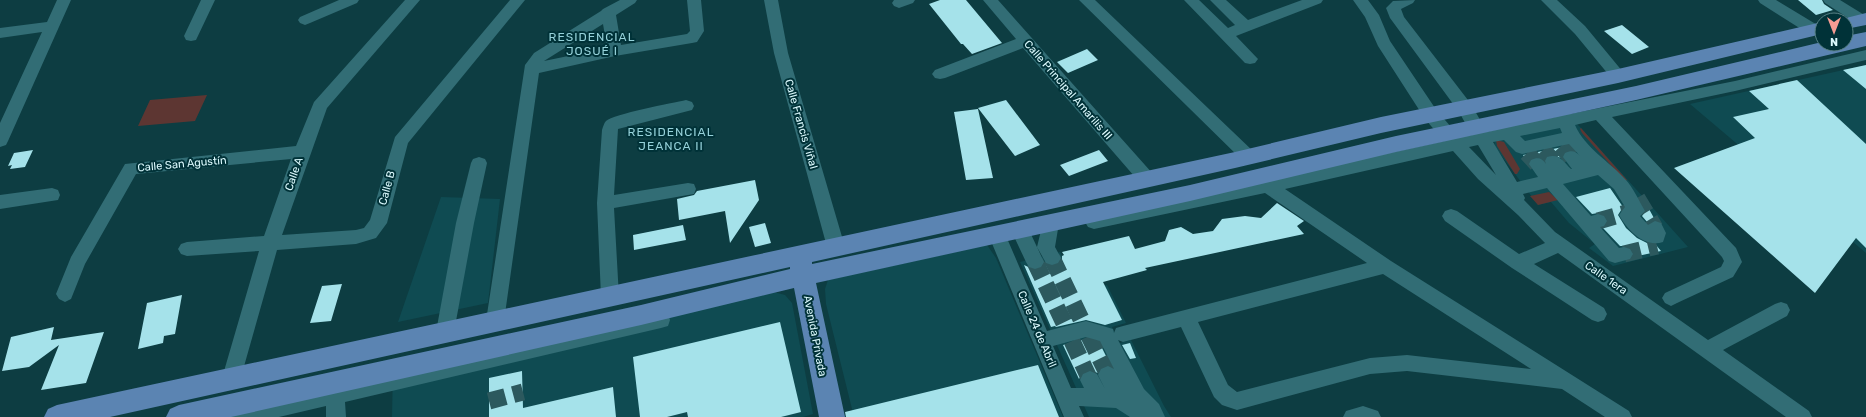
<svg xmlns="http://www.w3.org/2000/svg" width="1866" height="417" viewBox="0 0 1866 417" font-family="Rubik,sans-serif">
  <rect width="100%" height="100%" fill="#0d3d42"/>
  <path fill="#0f4b52" d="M1866,65V253L1690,104Z
    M1576,123L1581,128L1688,247L1613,266L1589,248L1595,244L1569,223L1551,202L1538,205L1495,147L1494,139Z
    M441,197L500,199L488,303L398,322Z
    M987,245L996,258L1063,417H854L826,304L825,289L828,280Z
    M1060,252L1081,292L1107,285L1126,323L1112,327L1120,343L1131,340L1164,406L1171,417H1089L1020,262Z
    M770,291L785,295L792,303L813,414L803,417H392L393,368Z"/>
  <path fill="#5d3632" d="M207,95L195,121L138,126L150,100Z
    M1581,128L1627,180L1625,181L1582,133L1580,129Z
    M1496,140L1504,142L1520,169L1517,174H1515L1497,146Z
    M1549,192L1558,200L1538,205L1530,196Z"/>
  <path fill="#a5e2ea" d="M940,0H966L1002,43L972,54L963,44H961L929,4Z
    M1798,0H1822L1824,4L1833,10L1816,15Z
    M1622,25L1649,47L1632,54L1604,31Z
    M1087,49L1098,60L1068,73L1057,62Z
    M1866,65V89L1843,70Z
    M1797,80L1866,144V248L1856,238L1815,293L1674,168L1755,138L1733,117L1769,109L1749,91Z
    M1006,100L1040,145L1015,156L978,108Z
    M978,109L993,178L966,180L954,112Z
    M1568,146L1572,150L1564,152L1562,158L1551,155L1547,156L1544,159L1540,157L1533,158L1528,162L1523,155Z
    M33,150L25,167L10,169L12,165L8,166L14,153Z
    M1099,150L1108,161L1069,176L1060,165Z
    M755,180L759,200L730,243L725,211L679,220L677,199L694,195L697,191Z
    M1610,188L1623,207L1618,215L1626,228L1637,238L1649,244L1656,245L1661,251L1633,257L1634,253L1631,248L1624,246H1620L1603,228L1608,222L1605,215L1598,213L1592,214L1576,197Z
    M1640,198H1643L1655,220L1648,223L1642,216L1646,211Z
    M1277,203L1304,221L1297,226L1304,234L1145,268L1147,270L1103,282L1122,320L1105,325L1086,320L1056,327L1055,326L1051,327L1024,265L1035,270L1041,268L1045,264L1052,266L1059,264L1062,259V256L1064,255L1062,252L1129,236L1135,249L1165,241L1169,230L1181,227L1193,234L1213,231L1222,219L1245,216L1261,218Z
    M765,223L771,243L755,247L749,227Z
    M683,225L686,240L634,250L633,235Z
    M342,284L331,321L310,323L322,286Z
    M182,295L175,334L164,336L163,343L138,349L147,303Z
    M780,322L801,412L781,417H688L687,412L667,417H640L633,357Z
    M54,327L51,340L104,332L86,383L41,390L59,345L29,367L2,371L11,337Z
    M1086,339L1099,342L1111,366L1107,365L1100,368L1098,373L1089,370L1082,373L1079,379L1063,345Z
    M1130,343L1136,358L1130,359L1122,345Z
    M1038,365L1059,417H846L845,412Z
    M522,371L523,408L613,387L616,417H489V378Z"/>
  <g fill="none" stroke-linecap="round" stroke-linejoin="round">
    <path stroke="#2c595e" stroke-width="17" stroke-dasharray="17 8" stroke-linecap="butt" d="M1561,146L1571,157
      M1543,150L1553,161
      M1527,153L1537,164
      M1637,198L1655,228
      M1598,221L1630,212
      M1624,254L1657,246
      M1052,258L1081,319
      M1035,262L1064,323
      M1089,336L1108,375
      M1072,341L1090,380
      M489,401L523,392"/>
    <path fill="#326d75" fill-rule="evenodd" d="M57,0H71L8,141L6,145L0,147V123L42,32L0,38V28L47,22Z
      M201,0H215L196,40L191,41L186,40L184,36Z
      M339,0H359L357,3L310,23L305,25L300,23L298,20L300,17Z
      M405,0H420L327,108L282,235L356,230L364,228L370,220L395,137L510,0H525L408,143L387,223L376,238L356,244L277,250L239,384L232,387L225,384L222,378L259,251L187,256L181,254L178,249L181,244L187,242L264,236L291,159L136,174L85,264L71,299L65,302L59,299L56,294L71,257L125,164L296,146L314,102Z
      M620,0H637L635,3L616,15L621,45L687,34L690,31L687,0H701L704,31L697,42L692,43L615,56L539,73L504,321L502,327L495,329L488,327L486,321L525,65L534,53L601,11L603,9ZM603,24L607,48L544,61Z
      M764,0H778L788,53L845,247L842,252L836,254L830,252L827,247L774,53Z
      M894,0H915L913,3L899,8L894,6L892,3Z
      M983,0H998L1153,174L1155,179L1153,184L1147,185L1141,184L1023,48L945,78L940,79L935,78L932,74L935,70L1016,39Z
      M1079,0H1095L1255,153L1257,157L1255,161L1249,163L1243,161Z
      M1184,0H1199L1228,28L1235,25L1210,0H1226L1248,20L1302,0H1323L1321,3L1236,36L1258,59L1255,63L1250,64L1245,63Z
      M1353,0H1368L1379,15L1390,41L1437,111L1460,137L1472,135L1459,112L1390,18L1386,8L1393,1L1415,0L1413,3L1401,9L1404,17L1471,104L1487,132L1494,130L1492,126L1494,122C1502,120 1505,121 1510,126L1555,117L1553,112L1555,108L1561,106L1567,108L1570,114L1735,81L1866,50V60L1735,91L1612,117L1736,248L1742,262L1733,277L1677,303L1671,306L1665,303L1662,298L1665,293L1721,267L1724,261L1722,257L1596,120L1575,125C1585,148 1609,161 1625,179C1633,187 1639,201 1645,211L1640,216L1648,225L1655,221L1661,223L1666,233L1663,242C1645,248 1628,231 1619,215L1625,207L1614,189L1598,175L1563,184L1591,216L1598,214L1604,216L1607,221L1604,226L1600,227L1619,248L1624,247L1630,249L1633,254L1630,259L1615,263L1609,261L1547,188L1523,194L1525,198L1524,200L1555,232L1708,340L1775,304L1781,302L1787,304L1790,310L1787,316L1723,350L1809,411L1812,417H1786L1558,253L1534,264L1604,308L1607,314L1604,320L1598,322L1592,320L1512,268L1445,221L1442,216L1445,211L1451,209L1457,211L1519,254L1545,243L1518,215L1478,179L1453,151L1285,189L1391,261L1629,411L1632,417H1605L1562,389L1407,371L1370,374L1237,410L1222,405L1214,397L1181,327L1123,342L1118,340L1144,389L1159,404L1165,417H1130L1116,408L1079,406L1084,417H1064L991,241L994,236L1000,234L1006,236L1047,331L1086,321L1113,329L1114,333L1116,328L1123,326L1367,263L1265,193L1094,229L1088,227L1085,222L1088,217L1094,215L1255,182L1257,178L1263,177L1270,179L1444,141L1425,119L1378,46L1365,17ZM1560,128L1562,133L1525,141L1520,136ZM1504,140L1516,152L1522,154L1569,144L1581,157C1576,151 1572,150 1565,153L1563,157L1572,169H1571C1563,161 1559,153 1547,157L1545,161L1546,164C1542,158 1538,157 1531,160L1529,164L1538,177L1517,182L1493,142ZM1478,145L1496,175L1469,147ZM1383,274L1531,369L1407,355L1370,358L1237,392L1228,385L1198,322ZM1086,337L1100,341L1114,369L1108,366L1101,369L1098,375L1105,389L1097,374L1090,371L1083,374L1080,380L1084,388H1071L1053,346Z
      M1541,0H1557L1585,26L1623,72L1626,76L1623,80L1618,81L1613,80L1575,34Z
      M1758,0H1776L1819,26L1821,30L1819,34L1814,35L1809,34L1760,3Z
      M1823,0H1840L1866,16V24L1861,25L1856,23L1825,3Z
      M686,100L692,102L694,106L692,110L618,129L614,195L688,183L694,184L696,189L694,194L688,195L614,208L619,297L616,302L610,305L604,302L601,297L597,203L602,130C603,127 604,123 606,121C613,114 673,103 686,100Z
      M479,157L485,159L487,163L474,223L454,332L452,338L445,340L438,338L436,332L456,223L471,163L473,159Z
      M52,188L58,190L60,195L58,200L0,209V195Z
      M1050,216L1056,218L1059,223L1055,247L1061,258L1058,263L1052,265L1046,263L1037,247L1044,218Z
      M1020,223L1026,225L1029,230L1044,262L1041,267L1035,269L1029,267L1026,262L1011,230L1014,225Z
      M661,312L668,314L670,320L668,326L661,328L345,402L346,417H326V406L279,417H230L233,411L240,408Z
      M1363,406L1378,411L1381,417H1343L1346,411Z"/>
    <path fill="#5b84b2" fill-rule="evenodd" d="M1866,13V25L1846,29V20H1838Z
      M1822,22V34L1618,83L1381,133L1235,168L812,262V264L1190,185L1396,136L1636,86L1822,42V44H1846V36L1866,32V46L1636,100L1396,152L1190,201L816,283L845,417H819L794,288L641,325L231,417H166L170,409L179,405L641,305L790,269V267L110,417H44L48,409L57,405L1235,152L1381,117L1618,69Z"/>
  </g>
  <g text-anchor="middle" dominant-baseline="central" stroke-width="4" stroke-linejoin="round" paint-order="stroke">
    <g font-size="11" fill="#dcfafe" stroke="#003238">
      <text transform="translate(1068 90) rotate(49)">Calle Principal Amarilis III</text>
      <text transform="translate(801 124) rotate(74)">Calle Francis Viñal</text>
      <text transform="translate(182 164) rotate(-5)">Calle San Agustín</text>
      <text transform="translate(294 174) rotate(-71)">Calle A</text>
      <text transform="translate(387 188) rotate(-75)">Calle B</text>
      <text transform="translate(1606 278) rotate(35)">Calle 1era</text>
      <text transform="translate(1037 329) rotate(67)">Calle 24 de Abril</text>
      <text transform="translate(815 336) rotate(79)">Avenida Privada</text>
    </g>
    <g font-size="12" letter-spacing="1" fill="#96d2da" stroke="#003238">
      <text x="592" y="37">RESIDENCIAL<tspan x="592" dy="14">JOSUÉ I</tspan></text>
      <text x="671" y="132">RESIDENCIAL<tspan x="671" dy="14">JEANCA II</tspan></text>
    </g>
  </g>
  <g transform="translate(1834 32) rotate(180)"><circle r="19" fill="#003238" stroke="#588287"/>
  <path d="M0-3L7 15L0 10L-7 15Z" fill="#f59c93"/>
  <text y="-6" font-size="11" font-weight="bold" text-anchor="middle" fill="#dcfafe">N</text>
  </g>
</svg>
